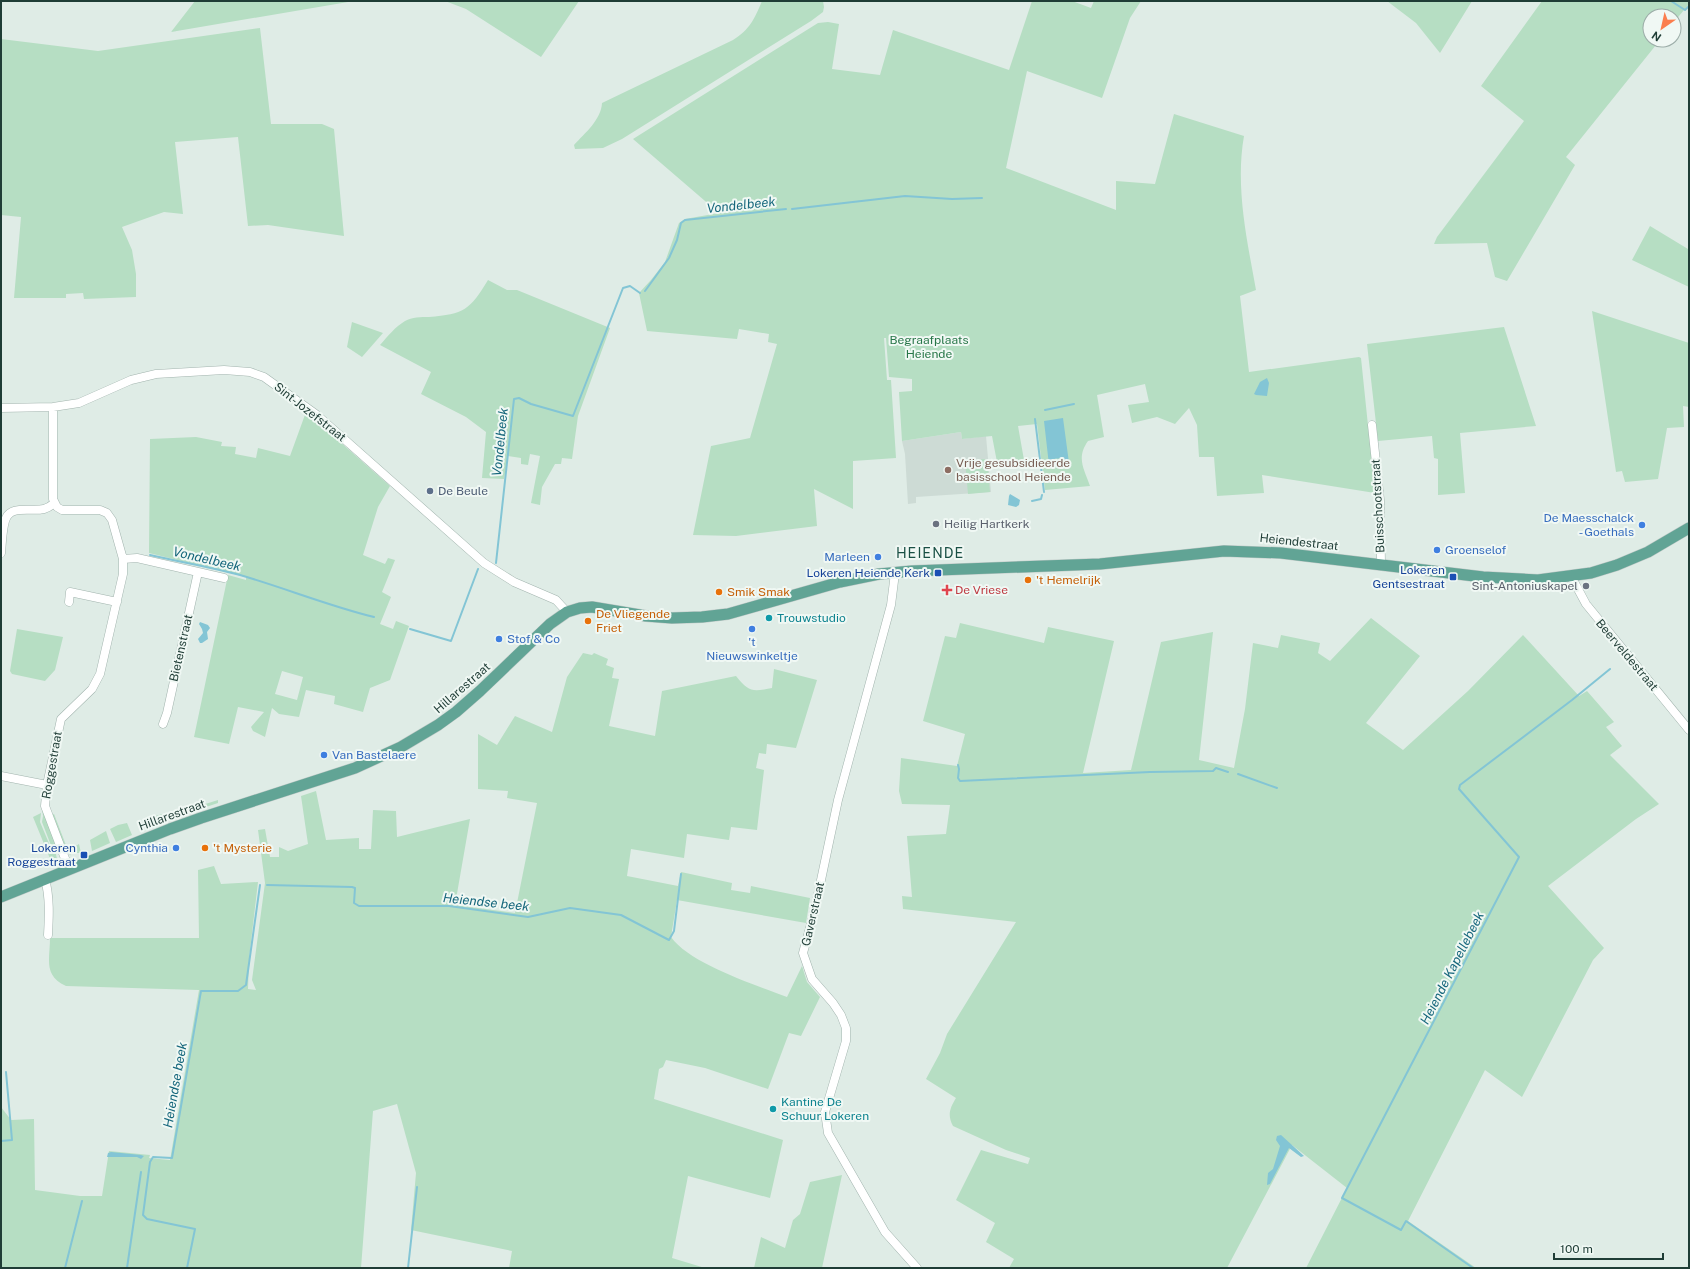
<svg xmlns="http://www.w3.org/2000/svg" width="1690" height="1269" viewBox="0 0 1690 1269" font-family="'Public Sans',sans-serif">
  <rect width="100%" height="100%" fill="#dfece6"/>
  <path fill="#cddbd5" d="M961,432L962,439L986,436L991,492L916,497V503L908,504L905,454L902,441Z"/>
  <path fill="#b6dec3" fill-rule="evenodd" d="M195,1H354L171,32Z
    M445,1H579L541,57L466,9Z
    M762,1H823L824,7L823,12L811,21L622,139L603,148L575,149L574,145C585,133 601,120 602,103L733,40C750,29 754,20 762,1Z
    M1032,1H1072L1091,8L1094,1H1141L1130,18L1102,98L1027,71L1006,168L1116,210V181L1155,184L1174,114L1244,136C1235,187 1247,240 1256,290L1240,296L1249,372L1359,357L1361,358L1375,493L1262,475L1264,493L1217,496L1214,457H1199L1197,425L1189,408L1175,424L1157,417L1132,423L1128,405L1149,402L1145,384L1097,395L1104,437L1088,441C1076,458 1084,468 1090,486L1045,490L1037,424L1018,426L1024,460L997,462L992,436L962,439L961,432L902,441L899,392L912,391V379L889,377L886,338H884L887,380H891L896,458L853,461V509L814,489L817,526L736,536L693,535L711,446L750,438L777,344L768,342L769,334L739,329L737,339L647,331L639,293L651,280L665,262L679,223L685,219L719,213L633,139L818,23L828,22L839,24L832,69L880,75L893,30L1009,70Z
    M1387,1H1472L1440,53L1416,23Z
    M1542,1H1689V4L1674,22V16H1650V40H1660L1566,157L1575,165L1507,281L1495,277L1487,243L1434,244L1437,237L1524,121L1481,86Z
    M260,28L271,124H322L334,129L344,236L268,225L248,226L238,137L175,142L183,214L164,212L122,227L132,250L136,274V297L84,299L83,293L66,294V298H14L21,217L1,215V39L98,51Z
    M1650,226L1688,249L1689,248V287L1632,260Z
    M488,280L507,290H517L610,328L578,416L572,459L562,458L561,464H555L542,487L540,505L531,503L540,456L530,454L528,465L521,464V458L508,456L504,479L482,478L486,432L466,417L421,394L431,372L380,345C388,336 395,327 405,321C412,317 421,317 429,317C464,314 470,310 488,280Z
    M1592,311L1689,343V407L1683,406L1684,427L1667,428L1658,479L1625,482L1622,471L1616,472Z
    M352,322L383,333L362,357L347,347Z
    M1504,327L1536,426L1460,433L1465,493L1438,495V459L1434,458L1432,436L1378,441L1367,344Z
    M306,412L390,486L378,507L363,555L385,564L388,558L395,560L382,592L391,597L380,624L393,629L396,621L409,626L390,680L370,688L363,712L334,704L335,696L306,690L299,717L279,714L272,708L265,737L253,731L251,727L264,712L238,707L229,744L194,737L228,575L246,580V577L149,553L150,439L196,437L222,442L221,446L236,447L235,454L256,458L258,448L290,456ZM282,671L303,677L297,700L275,694Z
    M987,459L990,492L968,494L965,460Z
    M1371,618L1420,656L1366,723L1403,750L1468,691L1523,635L1579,696L1587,691L1614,722L1606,727L1622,746L1610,755L1659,804L1636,819L1548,886L1604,948L1593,960L1522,1097L1485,1070L1408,1221L1476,1268H1306L1347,1188L1292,1145L1227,1268H1009L1014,1259L986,1242L995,1223L956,1200L981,1150L1028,1164L1030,1158L1006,1150L953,1126C947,1115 950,1108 956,1098L926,1079L940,1053L947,1034L1016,922L903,909L902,896L912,897L907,836L946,834L950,805L902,804L899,791L901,758L957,766L965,734L923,721L945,636L956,638L960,623L1044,643L1048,627L1114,641L1083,773L1131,770L1161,642L1213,632L1199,760L1234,768L1245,709L1253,643L1278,648L1281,635L1320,643L1318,653L1330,661Z
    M17,629L63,637L55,670L45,681L12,674L10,671Z
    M583,653L592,655L594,653L608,659L606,665L614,668L612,678L619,679L609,726L655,736L662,691L736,676C749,692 752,692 772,688L774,669L817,680L796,748L767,744L766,754L759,753L756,768L764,770L757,830L731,827L729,840L687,834L684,858L631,849L627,876L678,886L681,872L732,883L731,890L750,893L751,886L810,898L806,923L677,900L671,937C690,964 756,985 787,997L802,966L807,982L820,997L801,1036L789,1033L768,1089L705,1068L666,1060L663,1067L659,1069L654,1099L783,1140L770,1198L688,1176L672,1258L705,1268H509L512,1251L411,1230L416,1173L397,1104L373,1111L361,1268H1V1107L11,1120L34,1119L35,1190L80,1196H102L109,1151L150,1155L149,1158L170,1160L199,990L66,986C43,975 50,960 50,938H199L198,870L214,866L221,884L258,882L249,959L248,989L256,990L252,980L265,883L258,830L265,829L270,857H279V847L288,851L308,844L301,796L316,791L326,840L359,838V849H371L373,810L396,811L397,837L470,819L455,905L515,913L537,803L507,798L508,791L478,789V734L497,745L515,716L552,732L567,677Z
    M218,800V803L197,810L196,807Z
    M41,801H43L57,851L52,848L42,822L43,816Z
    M41,813L40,822L51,848L55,850L57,859L51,861L33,817Z
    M54,814L69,853L72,856L66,852L51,815Z
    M163,814L165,822L146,829C143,826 142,823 143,819Z
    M127,823L132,835L116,842L110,829L118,825Z
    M106,831L110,843L92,851L90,840Z
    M79,844L81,853H71L69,850Z
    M842,1175L822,1268H754L761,1237L785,1248L793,1220L800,1214L810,1182Z"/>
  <path fill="#83c5d5" d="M1267,378L1269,383L1267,396L1256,395L1254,394L1260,382Z
    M1063,418L1069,463H1065L1063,458L1053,459V465H1049L1044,421Z
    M1010,494L1020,500L1019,505L1016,507L1008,505L1009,496Z
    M200,622L208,625L210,628L207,632L208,639L202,643H200L198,639L203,633L202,629L199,624Z
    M1281,1135L1304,1156L1301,1157L1289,1148L1270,1184L1267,1185L1268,1173L1273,1169L1280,1146L1276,1140L1277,1136Z
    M111,1152L141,1155L144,1156L141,1159L137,1157H107L108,1153Z"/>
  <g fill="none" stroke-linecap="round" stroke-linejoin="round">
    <path stroke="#83c5d5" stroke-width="2" d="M1671,1L1685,10L1689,6
      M792,209L905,196L952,199L982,198
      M645,291L669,258L677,240L681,223L685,220L786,209
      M1045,410L1074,404
      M1035,419L1044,492
      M1032,501L1041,499L1042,495
      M150,555C180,562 210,567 240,575C285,588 329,606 374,617
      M496,563L514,399L519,398L531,404L573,416L623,288L630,286L640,293
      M410,629L451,641L478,569
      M958,765L959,769L958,778L960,781L1150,772L1213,771L1216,768L1228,772
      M1238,774L1277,788
      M267,885L352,887L355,888L354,903L359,906H449L528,917L570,908L621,915L669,940L674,931L681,874
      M1,1141L12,1140L6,1072
      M65,1268L82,1201
      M127,1268L141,1172
      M187,1268L195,1229L147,1219L143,1215L150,1162L153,1157L172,1158L201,991H238L246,985L260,885
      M408,1268L417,1187
      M1473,1268L1406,1221L1401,1230L1342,1198L1519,857L1459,789L1460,785L1572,700L1610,669"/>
    <g stroke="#a2b4ae" stroke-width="9">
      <path id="minor" d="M53,407V499L57,507L62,510H100L107,513L112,520L123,559V574L100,674L92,689L61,719L47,785L45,806L69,869
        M1,408L53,407L79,403L131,380L156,374L224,370L250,372L264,377L317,415L484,563L514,582L556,600L567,612
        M1372,425L1380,500L1381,564
        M1,553C2,543 2,531 5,521C9,504 31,512 44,509C48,508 51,506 54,503
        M123,559L137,558L198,572L167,713L163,724
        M198,572L224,578
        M895,573L891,605L838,800L814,913L803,953L812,979L833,1003L841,1015L846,1028V1041L825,1112L828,1133L885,1232L917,1268
        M1571,576L1586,604L1689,730
        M69,602L70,592L117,602
        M1,776L47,785
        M45,879C50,897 49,917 48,935"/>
    </g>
    <g stroke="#c0c9c7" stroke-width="12">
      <path id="major" d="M1,897L170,829L201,818L355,768L401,747L438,725L456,712L480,691L550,624L567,612L580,608L592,607L646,616L672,618L702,617L728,614L840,582L879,574L912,571L1100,564L1224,551L1281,553L1483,577L1538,580L1591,573L1617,565L1648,552L1689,528"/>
    </g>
    <use href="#minor" stroke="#fff" stroke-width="8"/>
    <use href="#major" stroke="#61a495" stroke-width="11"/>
  </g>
  <circle fill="#8d6e63" stroke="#f0f8f4" stroke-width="1.5" cx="948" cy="470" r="4"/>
  <circle fill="#5c6f8a" stroke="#f0f8f4" stroke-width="1.5" cx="430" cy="491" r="4"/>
  <g fill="#6b7280" stroke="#f0f8f4" stroke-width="1.5">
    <circle cx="936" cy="524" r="4"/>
    <circle cx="1586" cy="586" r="4"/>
  </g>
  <g fill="#3f7fe0" stroke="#f0f8f4" stroke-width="1.5">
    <circle cx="1642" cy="525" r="4"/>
    <circle cx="1437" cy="550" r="4"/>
    <circle cx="878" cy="557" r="4"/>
    <circle cx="752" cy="629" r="4"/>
    <circle cx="499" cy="639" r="4"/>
    <circle cx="324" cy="755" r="4"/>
    <circle cx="176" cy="848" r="4"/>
  </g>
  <g fill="#1a4fb4" stroke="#f0f8f4" stroke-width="1.5">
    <rect x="934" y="569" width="8" height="8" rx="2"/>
    <rect x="1449" y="573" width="8" height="8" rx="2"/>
    <rect x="80" y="851" width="8" height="8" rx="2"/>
  </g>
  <g fill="#e8710a" stroke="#f0f8f4" stroke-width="1.5">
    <circle cx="1028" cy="580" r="4"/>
    <circle cx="719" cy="592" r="4"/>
    <circle cx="588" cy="621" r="4"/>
    <circle cx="205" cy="848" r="4"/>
  </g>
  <path fill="#e0444e" stroke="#f0f8f4" stroke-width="1.5" d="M945 584h4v4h4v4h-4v4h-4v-4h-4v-4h4z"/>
  <g fill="#0f9aa8" stroke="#f0f8f4" stroke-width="1.5">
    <circle cx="769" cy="618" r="4"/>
    <circle cx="773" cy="1109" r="4"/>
  </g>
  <g text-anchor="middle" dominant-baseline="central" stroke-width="4" stroke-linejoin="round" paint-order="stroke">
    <g font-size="12" fill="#277648" stroke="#f0f8f4">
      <text x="929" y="340">Begraafplaats<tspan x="929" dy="14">Heiende</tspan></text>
    </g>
    <g font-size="12" fill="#1f3d36" stroke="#f0f8f4">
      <text transform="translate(310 412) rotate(38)">Sint-Jozefstraat</text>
      <text transform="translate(1378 506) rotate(-93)">Buisschootstraat</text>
      <text transform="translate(1299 542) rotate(6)">Heiendestraat</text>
      <text transform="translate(181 648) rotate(-77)">Bietenstraat</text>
      <text transform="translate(1627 655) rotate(50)">Beerveldestraat</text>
      <text transform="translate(462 688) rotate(-41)">Hillarestraat</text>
      <text transform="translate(52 765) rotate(-80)">Roggestraat</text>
      <text transform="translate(172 815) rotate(-20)">Hillarestraat</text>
      <text transform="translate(813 914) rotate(-77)">Gaverstraat</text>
    </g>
    <g font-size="12" fill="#785e54" stroke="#f0f8f4" text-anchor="start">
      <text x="956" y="463">Vrije gesubsidieerde<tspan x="956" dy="14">basisschool Heiende</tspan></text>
    </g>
    <g font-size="12" fill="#4e5e75" stroke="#f0f8f4" text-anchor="start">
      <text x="438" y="491">De Beule</text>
    </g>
    <g font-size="12" fill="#366cbe" stroke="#f0f8f4" text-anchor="end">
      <text x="1634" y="518">De Maesschalck<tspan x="1634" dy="14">- Goethals</tspan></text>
      <text x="1445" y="550" text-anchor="start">Groenselof</text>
      <text x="870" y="557">Marleen</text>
      <text x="507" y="639" text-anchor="start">Stof &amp; Co</text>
      <text x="752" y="642" text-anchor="middle">'t<tspan x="752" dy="14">Nieuwswinkeltje</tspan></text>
      <text x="332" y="755" text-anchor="start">Van Bastelaere</text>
      <text x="168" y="848">Cynthia</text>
    </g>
    <g font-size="12" fill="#5b616d" stroke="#f0f8f4" text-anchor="start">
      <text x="944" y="524">Heilig Hartkerk</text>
      <text x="1578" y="586" text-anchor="end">Sint-Antoniuskapel</text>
    </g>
    <g font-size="12" fill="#164399" stroke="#f0f8f4" text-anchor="end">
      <text x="1445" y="570">Lokeren<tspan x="1445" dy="14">Gentsestraat</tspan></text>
      <text x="930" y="573">Lokeren Heiende Kerk</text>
      <text x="76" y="848">Lokeren<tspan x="76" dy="14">Roggestraat</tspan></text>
    </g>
    <g font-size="12" fill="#c56008" stroke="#f0f8f4" text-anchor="start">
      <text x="1036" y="580">'t Hemelrijk</text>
      <text x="727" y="592">Smik Smak</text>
      <text x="596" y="614">De Vliegende<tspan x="596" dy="14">Friet</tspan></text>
      <text x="213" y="848">'t Mysterie</text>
    </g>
    <g font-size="12" fill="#be3a42" stroke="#f0f8f4" text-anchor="start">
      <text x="955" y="590">De Vriese</text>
    </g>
    <g font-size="12" fill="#0d838f" stroke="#f0f8f4" text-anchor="start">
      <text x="777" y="618">Trouwstudio</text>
      <text x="781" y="1102">Kantine De<tspan x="781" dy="14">Schuur Lokeren</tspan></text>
    </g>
    <g font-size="13" font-style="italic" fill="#16677c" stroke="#f0f8f4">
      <text transform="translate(741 205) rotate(-6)">Vondelbeek</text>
      <text transform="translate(500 442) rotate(-84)">Vondelbeek</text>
      <text transform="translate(207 559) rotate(13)">Vondelbeek</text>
      <text transform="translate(486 902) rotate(6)">Heiendse beek</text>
      <text transform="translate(1452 968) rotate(-63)">Heiende Kapellebeek</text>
      <text transform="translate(175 1085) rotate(-80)">Heiendse beek</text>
    </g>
    <g font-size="14" letter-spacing="1" fill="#1a5045" stroke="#f0f8f4">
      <text x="930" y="553">HEIENDE</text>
    </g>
  </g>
  <rect width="1690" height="1269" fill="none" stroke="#1f3d36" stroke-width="4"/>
  <g transform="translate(1662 28) rotate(214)"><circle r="19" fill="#f0f8f4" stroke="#9cada8"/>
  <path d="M0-3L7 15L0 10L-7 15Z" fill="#fb7e4e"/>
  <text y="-6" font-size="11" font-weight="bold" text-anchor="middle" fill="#1f3d36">N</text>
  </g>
  <path d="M1554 1253v6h109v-6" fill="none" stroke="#1f3d36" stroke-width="2"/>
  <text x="1560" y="1253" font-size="12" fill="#1f3d36" stroke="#f0f8f4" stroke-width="3" paint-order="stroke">100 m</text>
</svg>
